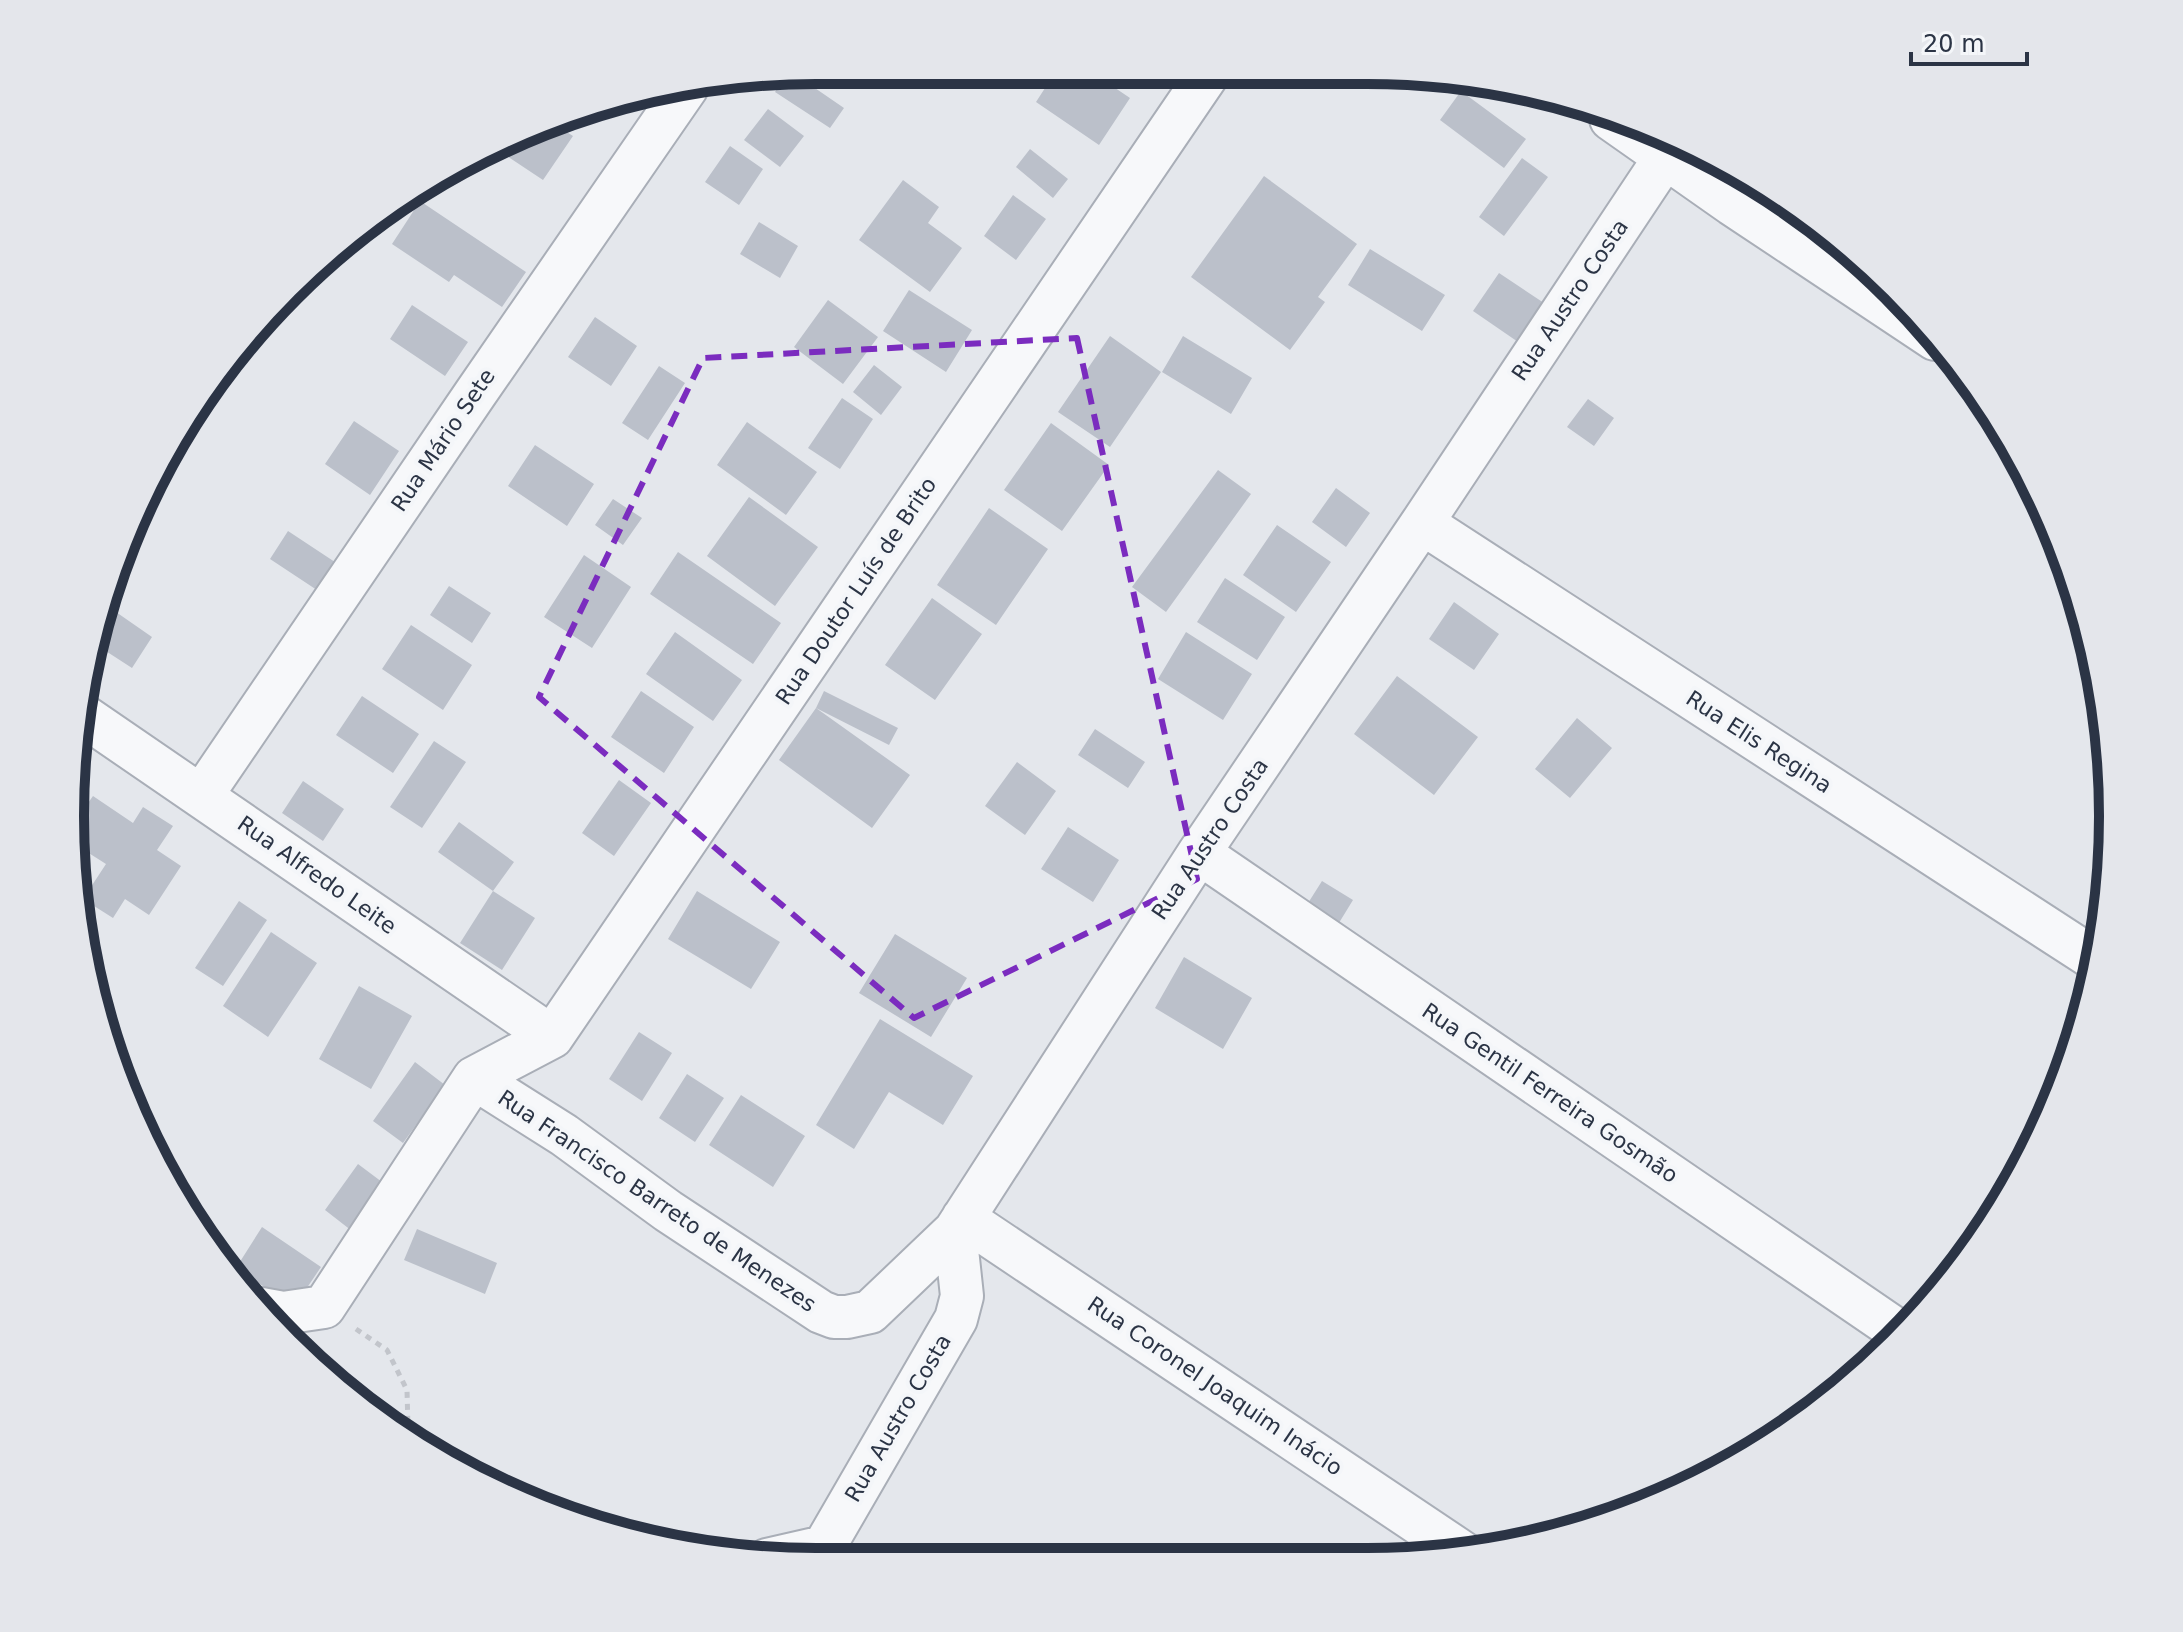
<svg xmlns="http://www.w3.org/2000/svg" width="2183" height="1632" viewBox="0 0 2183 1632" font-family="'DejaVu Sans',sans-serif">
  <rect width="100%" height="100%" fill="#e4e7ec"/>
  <path fill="#bbc0ca" d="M865,70H886L880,80Z
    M996,70L1018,71L1012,81Z
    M1056,71H1090L1130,98L1099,145L1036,102Z
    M793,73L844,108L830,128L775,92L786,74Z
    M1461,91L1526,139L1504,168L1440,120Z
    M768,109L804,136L780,167L744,140Z
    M554,124L573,136L543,180L495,148Z
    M730,146L763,169L739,205L705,182Z
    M1030,149L1068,179L1053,198L1016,167Z
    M1522,158L1548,177L1504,236L1479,217Z
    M1264,176L1357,244L1318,297L1325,302L1290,350L1191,277Z
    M903,180L939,207L928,223L962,248L930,292L859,240Z
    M1013,195L1046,219L1016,260L984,236Z
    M420,201L526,272L502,307L454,275L449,282L392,244Z
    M759,222L798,246L780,278L740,254Z
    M1370,249L1445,295L1422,331L1348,285Z
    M1499,273L1547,305L1521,344L1473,311Z
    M909,290L972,330L946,372L883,331Z
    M828,300L878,337L843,384L794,347Z
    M412,305L468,342L445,376L390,339Z
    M595,317L637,346L611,386L568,357Z
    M1110,336L1161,372L1110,447L1058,412Z
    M1183,336L1252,378L1231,414L1162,372Z
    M874,365L902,387L881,415L853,392Z
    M659,366L685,383L648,440L622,423Z
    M842,398L873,419L840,469L808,448Z
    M1588,399L1614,418L1594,446L1567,427Z
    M354,421L399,451L370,495L325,464Z
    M747,422L817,472L786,515L717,465Z
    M1051,423L1109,465L1062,531L1004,490Z
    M535,445L594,484L567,526L508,486Z
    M1218,470L1251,494L1166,612L1132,587Z
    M1336,488L1370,513L1346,547L1312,522Z
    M749,497L818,547L775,606L707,556Z
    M613,499L642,518L623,545L595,525Z
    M989,508L1048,549L996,625L937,585Z
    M1277,525L1331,562L1296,612L1243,575Z
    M288,531L347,570L329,598L270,559Z
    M678,552L781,623L753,664L650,594Z
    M584,555L631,587L592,648L544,617Z
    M1225,578L1285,617L1257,660L1197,622Z
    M449,586L491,613L472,643L430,615Z
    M932,598L982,634L935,700L885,665Z
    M1454,602L1499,634L1474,670L1429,639Z
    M116,612L152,637L132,668L95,644Z
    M411,625L472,665L443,710L382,669Z
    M675,632L742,680L713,721L646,674Z
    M1186,632L1252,674L1223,720L1158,679Z
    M1397,676L1478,737L1434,795L1354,734Z
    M641,691L694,727L664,773L611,737Z
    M824,691L898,728L889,745L816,708Z
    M362,696L419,734L393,773L336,735Z
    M816,708L910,775L872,828L779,760Z
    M1577,718L1612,748L1570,798L1535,769Z
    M1095,729L1145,762L1128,788L1078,755Z
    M434,741L466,762L422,828L390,807Z
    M1017,762L1056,791L1025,835L985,806Z
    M619,780L651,803L614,856L582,833Z
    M303,781L344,809L323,841L282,813Z
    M93,796L133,823L143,807L173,826L157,850L181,866L149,915L125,899L113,918L83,899L106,864L73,843L74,823Z
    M459,822L514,862L493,891L438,852Z
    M1068,827L1119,860L1093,902L1041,869Z
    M1322,881L1353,900L1334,931L1303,911Z
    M493,891L535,918L502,970L460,943Z
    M697,891L780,942L751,989L668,939Z
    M239,901L267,920L223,986L195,968Z
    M271,932L317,963L268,1037L223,1006Z
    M895,934L967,978L931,1037L859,993Z
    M1184,957L1252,998L1223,1049L1155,1008Z
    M359,986L412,1016L371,1089L319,1059Z
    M880,1019L973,1076L943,1125L889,1092L854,1149L816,1125Z
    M639,1032L672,1053L642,1101L609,1079Z
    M107,1043L124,1054L115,1067L110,1056Z
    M415,1062L445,1085L403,1143L373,1121Z
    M687,1074L724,1098L695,1142L659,1118Z
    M741,1095L805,1136L773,1187L709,1145Z
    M358,1164L386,1185L352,1231L325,1210Z
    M262,1227L321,1267L294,1307L236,1268Z
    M417,1229L497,1263L485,1294L404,1260Z"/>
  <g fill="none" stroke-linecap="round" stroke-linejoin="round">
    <g stroke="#a9aeb7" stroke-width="46">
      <path id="minor" d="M1611,119L1732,204L1935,339
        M1422,523L2096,960
        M81,714L552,1037
        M202,795L475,394L687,87
        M1199,853L1901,1333
        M474,1078L564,1135L668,1211L821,1312L834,1317H847L870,1312L955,1231
        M963,1218L1466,1555
        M261,1309L283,1313L324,1307L474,1078L552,1037L1210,71
        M824,1547L956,1319L962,1296L955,1231L1199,853L1422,523L1666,156
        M767,1560L824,1547"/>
    </g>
    <path stroke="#c2c5cb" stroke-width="5" stroke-dasharray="6 6" stroke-linecap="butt" d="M356,1329L387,1350L407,1390L408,1428L410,1439"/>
    <use href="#minor" stroke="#f7f8fa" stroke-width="42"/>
  </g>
  <path fill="none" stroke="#7b2cbf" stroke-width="6" stroke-dasharray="16 10" stroke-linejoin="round" d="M1077,338L1197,879L914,1018L539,697L703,358Z"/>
  <g text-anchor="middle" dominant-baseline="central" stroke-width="8" stroke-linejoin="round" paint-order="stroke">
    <g font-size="22" fill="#2b3445" stroke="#f4f6f9">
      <text transform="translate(1570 300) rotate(-56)">Rua Austro Costa</text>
      <text transform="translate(443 440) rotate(-56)">Rua Mário Sete</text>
      <text transform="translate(856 591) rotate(-56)">Rua Doutor Luís de Brito</text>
      <text transform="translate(1759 742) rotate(33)">Rua Elis Regina</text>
      <text transform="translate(1210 839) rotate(-56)">Rua Austro Costa</text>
      <text transform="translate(317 875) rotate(35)">Rua Alfredo Leite</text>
      <text transform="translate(1550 1093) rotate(34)">Rua Gentil Ferreira Gosmão</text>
      <text transform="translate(657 1201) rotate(34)">Rua Francisco Barreto de Menezes</text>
      <text transform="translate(1215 1386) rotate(34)">Rua Coronel Joaquim Inácio</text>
      <text transform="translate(898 1418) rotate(-60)">Rua Austro Costa</text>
    </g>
  </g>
  <path d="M0 0H2183V1632H0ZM816 84H1367A732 732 0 0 1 2099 816V816A732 732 0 0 1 1367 1548H816A732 732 0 0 1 84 816V816A732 732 0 0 1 816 84Z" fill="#e4e6eb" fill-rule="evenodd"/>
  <path fill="none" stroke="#2b3445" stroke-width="10" d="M816 84H1367A732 732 0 0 1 2099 816V816A732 732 0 0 1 1367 1548H816A732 732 0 0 1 84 816V816A732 732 0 0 1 816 84Z"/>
  <path d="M1911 52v12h116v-12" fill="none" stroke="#2b3445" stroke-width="4"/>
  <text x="1923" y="52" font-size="24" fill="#2b3445" stroke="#f4f6f9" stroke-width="6" paint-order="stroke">20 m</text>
</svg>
